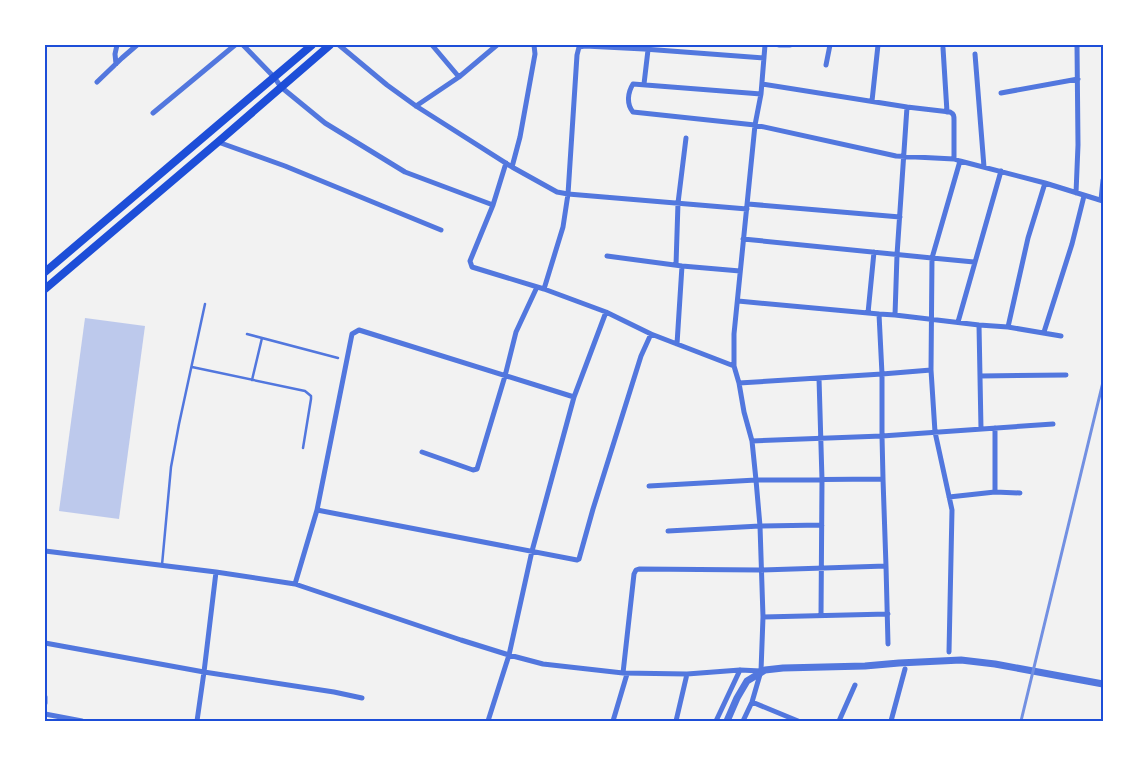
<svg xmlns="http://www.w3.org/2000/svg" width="1148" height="766" viewBox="0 0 1148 766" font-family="Roboto,sans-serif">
  <rect width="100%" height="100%" fill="#f2f2f2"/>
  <path fill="#bdc9ec" d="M85,318L145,326L119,519L59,511Z"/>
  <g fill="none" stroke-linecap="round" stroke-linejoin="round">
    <path stroke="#5277de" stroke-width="2.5" d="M247,334L338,358
      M192,367L305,391L311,396V399L303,448
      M252,380L262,338
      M162,565L171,467L179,424L205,304"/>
    <path stroke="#5277de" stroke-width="5" d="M243,45L274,77L281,87L325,123L405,172L493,205
      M339,45L387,85L416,106L512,167L557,192L568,194L747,209
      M432,45L459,77
      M644,45V49L764,58
      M779,45H790
      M943,48L947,112
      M975,54L984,167
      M116,64L115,54L117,45
      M826,65L830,45
      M97,82L122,58L137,45
      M644,84L648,50
      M762,84L907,107L897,255L895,315L979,325L1008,327L1061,336
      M1001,93L1078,79
      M761,94L633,84C628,92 626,104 633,112L755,125L896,156L954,159L960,161L932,258L974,262
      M872,101L878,45
      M416,106L459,77L497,45
      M907,107L950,112C954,114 954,116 954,120V159
      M153,113L235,45
      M218,142L285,166L441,230
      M960,161L1045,183L1103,201
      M506,163L493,205L470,261L472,267L544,289L606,312L651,334
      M512,167L520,137L535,54L534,45
      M1076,193L1078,145L1077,45
      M1101,200L1103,180
      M748,204L900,217
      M743,239L932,258L931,370L935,432L952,510L949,652
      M607,256L682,266L740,271
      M676,265L678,203L686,138
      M544,289L563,227L568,194L577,55L579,47L585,46L644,49
      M738,301L879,314L882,374L931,370
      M868,313L874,252
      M879,314L895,315
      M958,322L1001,171
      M979,325L981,429
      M1008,327L1028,238L1045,183
      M1044,332L1072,244L1084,196
      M677,344L682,266
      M980,376L1066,375
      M819,378L822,480L821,616
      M739,383L882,374V436L1053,424
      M995,428V492
      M752,441L882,436L883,479
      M422,452L473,470L477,469L505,376L516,332L537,287
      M649,486L756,480L883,479L886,566
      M949,497L995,492L1020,493
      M317,510L352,334L359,330L574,397
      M668,531L760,526L822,525
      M45,551L216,572L295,584L461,640L509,655L543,664L623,673L687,674L740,670L761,671
      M295,584L317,510L577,560L579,559L593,509L641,356L651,334L734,366
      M763,617L888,614
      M45,643L204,672L334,692L362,698
      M623,673L634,574L636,570L639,569L760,570L886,566L888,644
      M45,697V703
      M752,702L798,721
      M45,714L82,721
      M197,721L204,672L216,572
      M488,721L509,655L532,551L574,397L606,312
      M613,721L627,674
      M676,721L687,674
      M716,721L740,670
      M743,721L752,702L761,671L763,617L760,526L756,480L752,441L744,412L739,383L734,366V334L755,125L761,94L765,45
      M839,721L855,685
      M891,721L905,669"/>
    <path stroke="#5277de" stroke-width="7" d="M727,721L737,698L747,681L765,670L783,668L865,666L899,663L961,660L995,664L1103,684"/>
    <path stroke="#1d4ed8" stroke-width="8" d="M45,272L312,45
      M45,289L218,142L330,45"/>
    <path stroke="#7290e2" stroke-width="3" d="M1021,721L1103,382"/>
  </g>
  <rect width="1148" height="766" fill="none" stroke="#ffffff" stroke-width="92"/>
  <rect x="46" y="46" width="1056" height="674" fill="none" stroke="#1d4ed8" stroke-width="2"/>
</svg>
